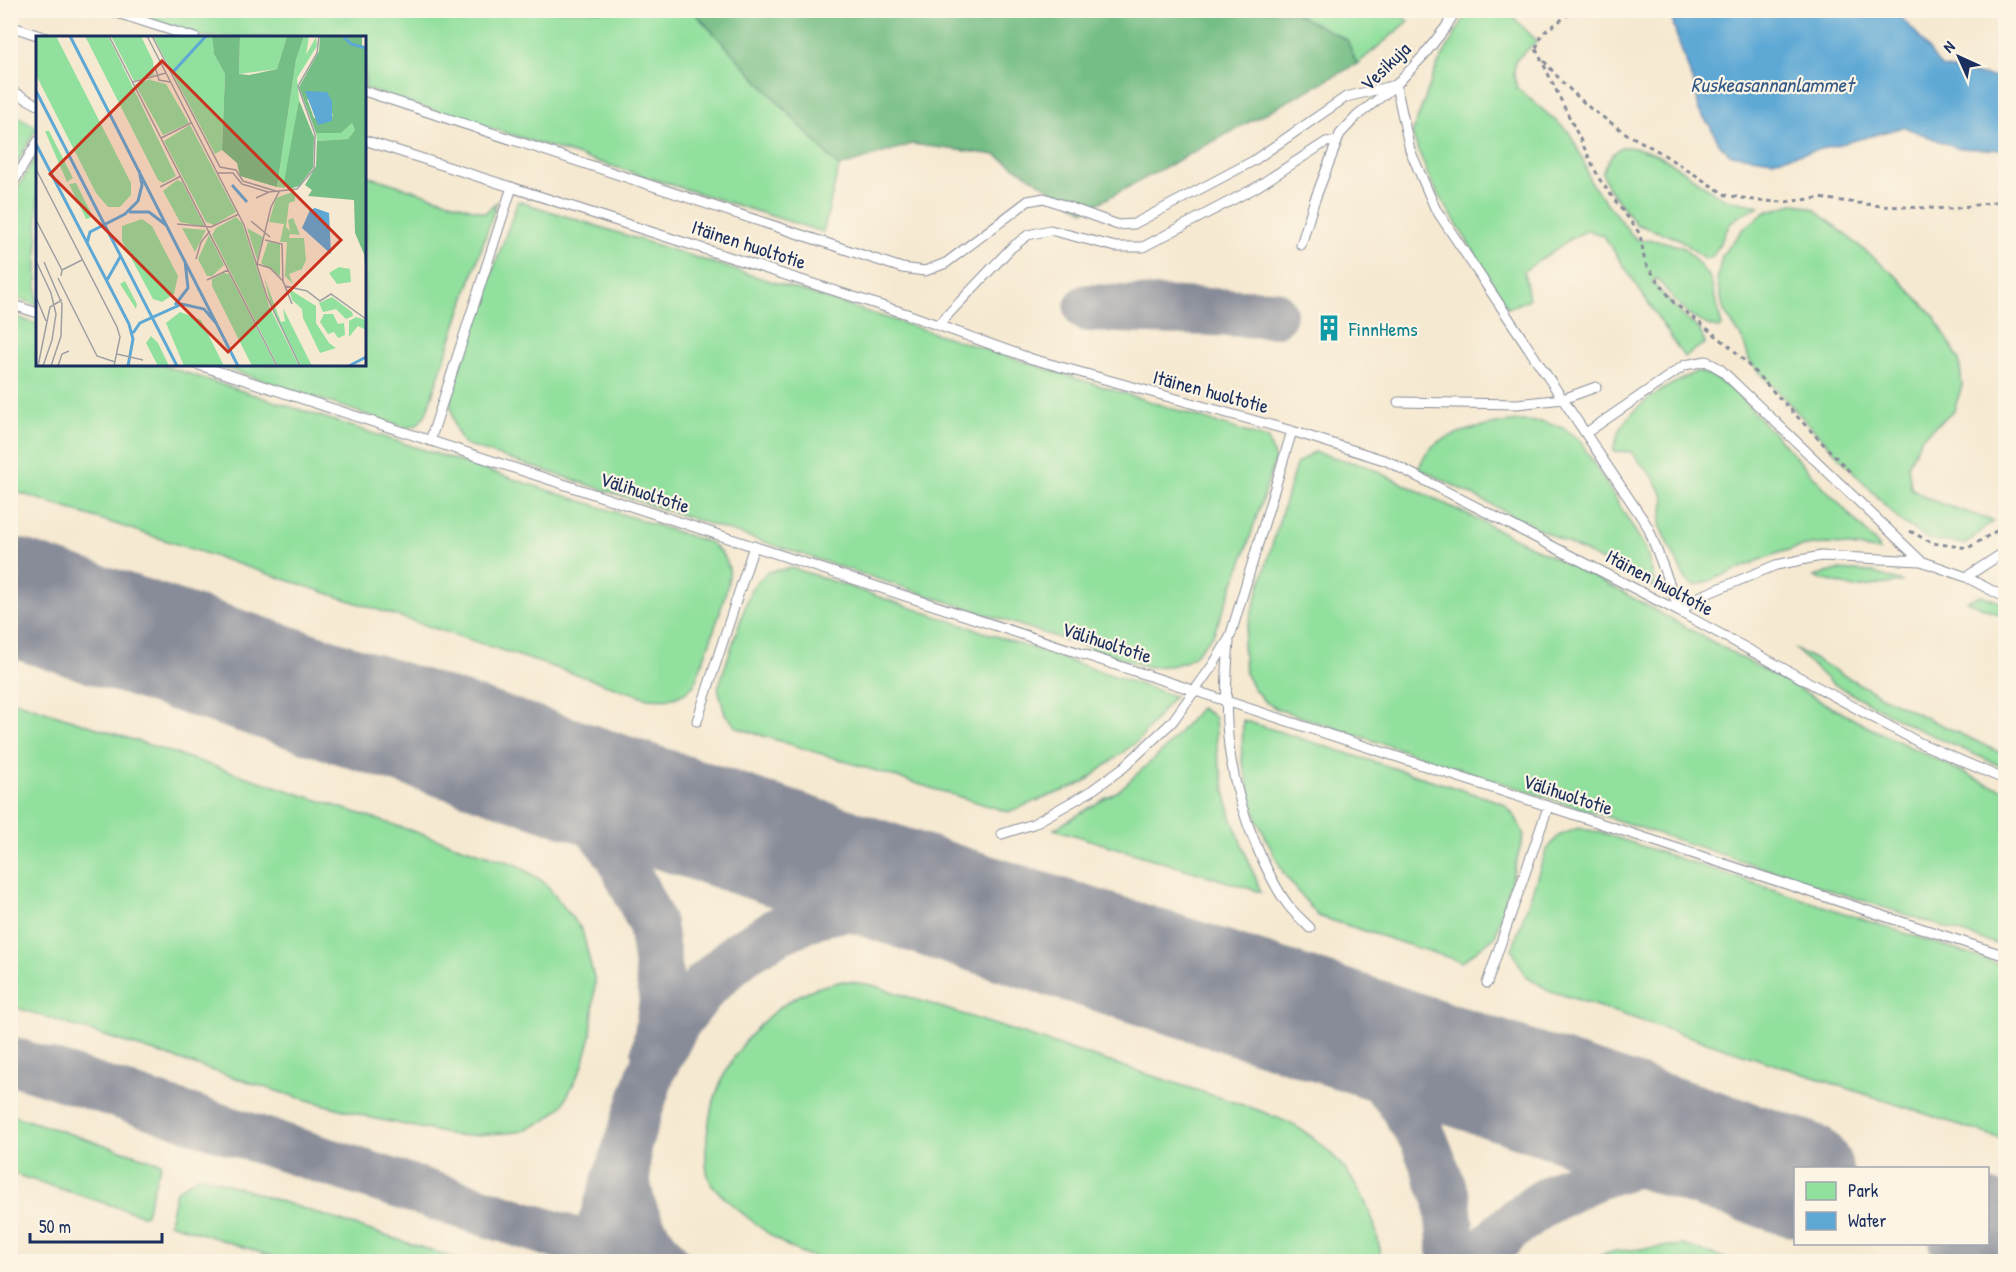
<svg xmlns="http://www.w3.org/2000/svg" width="2016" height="1272" viewBox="0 0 2016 1272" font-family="'Patrick Hand',sans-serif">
  <rect width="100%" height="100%" fill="#fcf5e5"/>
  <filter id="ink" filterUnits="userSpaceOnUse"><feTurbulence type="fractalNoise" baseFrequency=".0167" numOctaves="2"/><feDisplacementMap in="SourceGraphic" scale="12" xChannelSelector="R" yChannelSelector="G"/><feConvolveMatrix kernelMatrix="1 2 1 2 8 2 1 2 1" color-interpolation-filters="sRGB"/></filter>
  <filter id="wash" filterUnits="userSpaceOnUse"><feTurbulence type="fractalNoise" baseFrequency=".008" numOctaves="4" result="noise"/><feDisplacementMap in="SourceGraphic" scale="24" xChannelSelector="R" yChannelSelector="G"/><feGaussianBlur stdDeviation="1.35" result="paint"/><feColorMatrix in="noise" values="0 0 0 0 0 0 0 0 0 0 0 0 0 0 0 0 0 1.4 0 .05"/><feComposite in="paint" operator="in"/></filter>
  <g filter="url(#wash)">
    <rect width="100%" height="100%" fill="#f6e9d1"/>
    <path fill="#92e09e" stroke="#56887e" stroke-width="1.5" d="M120,11H693L839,167L823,232L365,89L364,38L204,37Z
      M1295,11H1395L1409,21L1357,64L1347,40L1298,15Z
      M1468,11H1507L1537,41L1515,61L1514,76L1517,88L1569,132L1584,162L1590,182L1632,235L1638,240L1661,241L1682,247L1691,255L1710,278L1722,326L1718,328C1688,321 1675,301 1657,278L1652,282L1683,316L1699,329L1705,343L1684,357L1604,236L1588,230L1572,238L1524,271L1529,299L1508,308L1430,180L1412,134L1436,68Z
      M11,113L37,127L11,175Z
      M1621,147C1659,146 1685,175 1715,193C1728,202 1744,203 1759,206L1736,218L1730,224L1713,256L1705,259L1679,239L1636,224L1608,188L1602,172L1611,156Z
      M37,154V175L36,180H38L37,305L10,296L11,200Z
      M365,175L485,213L497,202L426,414L417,425L407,428L216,365L364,364Z
      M518,201L1268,439L1275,460L1242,562L1213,635L1196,654L1185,662L1169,666L1148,667L463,444L455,427L450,402L465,348Z
      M1796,203L1814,209L1897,277L1934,316L1959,359L1962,386L1954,410L1922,437L1908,465L1911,488L1928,499L1993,521L1966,544L1930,540L1900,521L1750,362L1743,340L1724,311L1717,280L1722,255L1744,228L1766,212Z
      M11,315L37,324L38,364L162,365L711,543C719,551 727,557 729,569C732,586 702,664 694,685C679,701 669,699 648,698L11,490Z
      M1698,371L1713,377L1733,390L1876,543L1880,551C1863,548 1843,544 1825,544C1780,545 1737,573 1694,586L1685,579L1660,525L1665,499L1654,478L1631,452L1613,451C1616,442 1618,432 1623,425C1641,398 1670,385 1698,371Z
      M1518,421L1542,422L1561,427L1579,439L1646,549L1656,588L1419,468C1421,463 1424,455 1428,451C1445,431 1493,424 1518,421Z
      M1314,452L1366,466L1458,510L1611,586L1866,726L1983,782L2005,790V947L1277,709L1264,701L1254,689L1245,673L1243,642L1296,465L1304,458Z
      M793,568L1174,696L1140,739L1083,783L1008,812L738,728L725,714L718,688L751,589L767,572Z
      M1837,570L1871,572L1903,582L1855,588L1814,577Z
      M1981,595L2005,604V617L1967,601Z
      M1794,648L1883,697L2005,755V768L1907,724L1830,682Z
      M11,700L517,865L544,882L582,930L595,982L591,1035L583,1065L562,1106L545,1121L519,1132L458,1136L372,1118L286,1094L11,1006Z
      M1200,708L1215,717L1217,753L1231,817L1261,892L1054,829L1118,791L1165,749Z
      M1243,720L1503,803L1516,818L1524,835L1495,936L1462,962L1318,916L1284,874L1257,820L1242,760Z
      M1578,828L1599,832L2005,966V1140L1548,990L1525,975L1512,950L1546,851L1558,836Z
      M843,981L872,985L1258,1110C1272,1116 1288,1121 1300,1129C1346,1158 1377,1207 1381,1261L827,1262C815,1257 800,1253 789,1247C772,1238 721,1198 711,1183C704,1171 706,1152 707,1138C711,1077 752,1017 808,991C819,986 832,984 843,981Z
      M11,1115L161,1163L145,1216L11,1173Z
      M200,1175L454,1258L461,1261H287L169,1223L176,1191Z
      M1683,1245L1734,1261H1589L1608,1252Z"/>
    <path fill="#75be85" stroke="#487672" stroke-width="1.5" d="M693,11H1295L1298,15L1347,40L1357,64L1084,211L996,155L912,144L839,167Z"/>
    <path fill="#5da8d5" stroke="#3c6c9a" stroke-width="1.5" d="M1670,11H1895L1917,34L1941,67L1998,78L2005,85V150L1957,148L1904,127L1830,147L1772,160L1730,154L1720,145L1710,126L1699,111L1696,91L1676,34Z"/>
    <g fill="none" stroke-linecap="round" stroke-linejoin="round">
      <path stroke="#888c98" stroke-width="48" d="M1088,308L1273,314
        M484,750L534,775L588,817L618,853L652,924L663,1001L655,1053
        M1260,1002L1326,1032L1362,1058L1397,1097L1424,1140L1447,1199L1451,1240V1262
        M10,1060L640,1262
        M627,1156C622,1197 639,1232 666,1262
        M589,1262L652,1070L677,1022L705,986L741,953L776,932L816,914L853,906L896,901L948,903
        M1478,1262C1518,1207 1607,1160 1675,1159C1712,1158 1747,1166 1783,1174"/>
      <path stroke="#888c98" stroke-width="118" d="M10,596L484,750L948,903L1260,1002L1796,1178
        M1988,1240L2006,1246"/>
    </g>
  </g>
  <g filter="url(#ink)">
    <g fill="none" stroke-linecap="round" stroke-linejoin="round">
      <g stroke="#888c98" stroke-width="11">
        <path id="lane" d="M108,10L195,38
          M10,26L46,38
          M10,90L38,105
          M364,91L902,268L925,271L946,263L1028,201L1044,198L1118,225L1134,224L1253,161L1346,97L1396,85L1410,150L1435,208L1648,527L1680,612L1699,597L1776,565L1821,556L1921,561
          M364,140L904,313L1032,359L1292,431L1387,461L1680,612L1920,743L2006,780
          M10,188L38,141
          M1301,245L1314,202L1340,134L1357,116L1396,85L1424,55L1446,27L1456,10
          M10,304L38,313
          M938,325L1011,248L1028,235L1050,230L1116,247H1143L1255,188L1326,142L1337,141
          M196,364L2006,956
          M1398,402L1517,404L1563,399L1596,387
          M1586,433L1685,365L1706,361L1720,369L1921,561L1966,577L2006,598
          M430,441L512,187
          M1966,577L2006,551
          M1229,642C1222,720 1227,780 1259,852C1267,870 1276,889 1288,905C1294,913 1302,920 1310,928
          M697,721L754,546
          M1002,834L1033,824L1091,791L1124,767L1172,722L1213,665L1230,637L1292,431
          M1487,983L1548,807"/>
      </g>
      <path stroke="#888c98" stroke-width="3" stroke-dasharray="4.5 4.5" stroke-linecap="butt" d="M1536,48L1543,33L1575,10
        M1536,49L1600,180L1640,234L1645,263L1674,303L1732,348L1850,472
        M1544,61L1563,83L1591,109L1627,134L1658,151L1726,195L1759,201L1785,202L1819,198L1881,206L1952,209L2006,200
        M1910,531L1932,543L1968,548L2006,525"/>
      <use href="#lane" stroke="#fff" stroke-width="9"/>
    </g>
  </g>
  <defs>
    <g id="building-bare" transform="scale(2.07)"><path d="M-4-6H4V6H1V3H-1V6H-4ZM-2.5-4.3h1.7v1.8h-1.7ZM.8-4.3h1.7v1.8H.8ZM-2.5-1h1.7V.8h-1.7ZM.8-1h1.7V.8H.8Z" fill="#0f9aa8" stroke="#fcf5e5" stroke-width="2.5" paint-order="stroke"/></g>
  </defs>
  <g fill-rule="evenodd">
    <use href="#building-bare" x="1329" y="328"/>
  </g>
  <g text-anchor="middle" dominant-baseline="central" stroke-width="4.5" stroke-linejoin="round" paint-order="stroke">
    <g font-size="20" fill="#1b2f5e" stroke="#fcf5e5">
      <text transform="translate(1385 66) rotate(-44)">Vesikuja</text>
      <text transform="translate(749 244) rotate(18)">Itäinen huoltotie</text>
      <text transform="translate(1211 391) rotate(15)">Itäinen huoltotie</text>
      <text transform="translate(645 492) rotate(18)">Välihuoltotie</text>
      <text transform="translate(1660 582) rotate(28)">Itäinen huoltotie</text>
      <text transform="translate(1107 642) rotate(18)">Välihuoltotie</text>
      <text transform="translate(1568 794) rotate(18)">Välihuoltotie</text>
    </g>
    <g font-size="20" fill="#0d838f" stroke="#fcf5e5" text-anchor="start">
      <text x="1349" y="328">FinnHems</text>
    </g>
    <g font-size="21" font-style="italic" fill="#325988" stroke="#fcf5e5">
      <text x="1772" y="84">Ruskeasannanlammet</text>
    </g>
  </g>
  <g transform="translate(36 36)">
    <rect width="330" height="330" fill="#f6e9d1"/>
    <path d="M0,0H20L95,147V159L84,171H72L60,157L0,39ZM49,0H72L140,140L127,147L122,144ZM75,0H105L117,25L118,39L98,45ZM117,0H176L178,18L189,38L186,114L179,118ZM204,0H251L241,33L203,38ZM268,0H273L270,19L280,1L281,10L261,42L263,64L249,152L241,151L260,24ZM118,42L114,44L130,48L153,87L127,99L99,48ZM316,87L319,94L312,103L281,105L280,97H305ZM154,89L200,176L178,189L170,186L128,105ZM9,95H13L37,142L31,146ZM141,144L146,146L169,191L144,186L127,155ZM40,147L55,177L54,182L50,183L33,148ZM259,155V165L253,167L250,191L254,195L252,184L257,182L264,199L254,198L253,202H268L270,224L266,233L253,238L257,248L249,240L251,206H244L248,188L233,186L240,162ZM200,181L206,187L233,270L263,330H242L176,199L180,192ZM106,183L116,190L142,240L138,258L126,266L117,263L86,205V190ZM146,192L170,194L159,216ZM211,192L227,201L221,224ZM173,199L188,229L176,240H171L162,223ZM232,206L244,208V240L225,227ZM303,231L314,233L315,246L301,248L293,237ZM188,237L193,238L240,330H216L176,250V243ZM228,241L245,286L249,285L247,272L276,330H265L235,270ZM89,245L101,268L100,273L84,248ZM253,253L280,270V287L293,307L300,312L284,317L267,282L266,273L256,264ZM296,261L316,276L317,280L310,283L300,273L287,276L283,267ZM144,276L165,284L188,330H148L130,287ZM288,278H297L302,288L308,287L309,299L302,302L298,296L292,298L284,286ZM320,281L330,284V294L322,290L313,301V285ZM115,300L122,307L133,330H122L110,307Z" fill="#92e09e"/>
    <path d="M176,0H204L203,38L213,39L241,33L251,0H268L260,24L241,151L204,140L201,127L186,114L189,38L178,18ZM284,0H326V9L330,11V240L328,218L319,197L318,164L272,160L276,154L269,149L280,130L281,105L312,103L319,94L316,87L305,97H280L263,51L283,15ZM271,63L296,77L297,80L278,82ZM263,64L278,101L277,132L263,150L254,153L248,146Z" fill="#75be85" fill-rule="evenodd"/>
    <path d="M269,55L291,56L296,65V85L282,89ZM279,172L293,177L295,218L266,192L274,174Z" fill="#5da8d5"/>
    <path fill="none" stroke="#5da8d5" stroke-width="3" d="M34,0L202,330M307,0L315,8L330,12M137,36L170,0M0,55L141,330M0,108L93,288L97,303L92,330M196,149L211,166M93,176H113L130,189M51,207L54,196L89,178L102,165L106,149L103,134M71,244L84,221M139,269L152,252L149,225M97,297L104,287L146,268L168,273L180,287M313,330L330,321"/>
    <path fill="none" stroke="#9e9fa3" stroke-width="1.5" d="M73,0L241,330M111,0L208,189L231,261L264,330M116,0L184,131L200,134L207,145L243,156L235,171L221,228L234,232L247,245M125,28L119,31L123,44L134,46M97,46L130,37M125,102L155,87M0,133L81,291L84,301L78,330M181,137H197L206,148L232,156M124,151L145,140M220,162L233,156L261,153L278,133L279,98L262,50L281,17L283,0M0,184L26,234L25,240M215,185L234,201M141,188L175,191L203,178M229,204L246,208L247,245L256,268M160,223L165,206L174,195M0,225L15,257L20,278L16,304L7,330M8,226L26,268L25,300L15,330M26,234L46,224M22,242L61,320L79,326M171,244L192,234M249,250L271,255L284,265L295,258L330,283M0,261L10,285M81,318L107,324M2,330L14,271L26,264M22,330L26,318L33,315"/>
    <path fill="#c8321e" fill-opacity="0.15" stroke="#c8321e" stroke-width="3" d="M126,25L305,204L192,316L14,138Z"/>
    <rect width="330" height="330" fill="none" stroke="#1b2f5e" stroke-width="3"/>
  </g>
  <rect width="2016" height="1272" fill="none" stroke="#fcf5e5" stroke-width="36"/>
  <rect x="1794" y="1167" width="195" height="78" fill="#fcf5e5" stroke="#a2a6af" stroke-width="1.5"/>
  <rect x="1806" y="1182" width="30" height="18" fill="#92e09e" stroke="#a2a6af" stroke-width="1.5"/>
  <text x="1848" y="1197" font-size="18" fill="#1b2f5e">Park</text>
  <rect x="1806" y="1212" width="30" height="18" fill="#5da8d5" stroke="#a2a6af" stroke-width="1.5"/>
  <text x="1848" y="1227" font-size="18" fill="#1b2f5e">Water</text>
  <g transform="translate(1959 57) rotate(315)" stroke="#fcf5e5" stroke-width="4.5" paint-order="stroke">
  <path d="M0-4.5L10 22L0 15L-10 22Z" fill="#1b2f5e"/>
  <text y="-9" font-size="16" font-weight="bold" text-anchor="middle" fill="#1b2f5e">N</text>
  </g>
  <path d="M30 1233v9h132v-9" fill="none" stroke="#1b2f5e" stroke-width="3"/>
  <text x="39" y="1233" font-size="18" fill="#1b2f5e" stroke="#fcf5e5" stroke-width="4.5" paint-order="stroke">50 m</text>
</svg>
